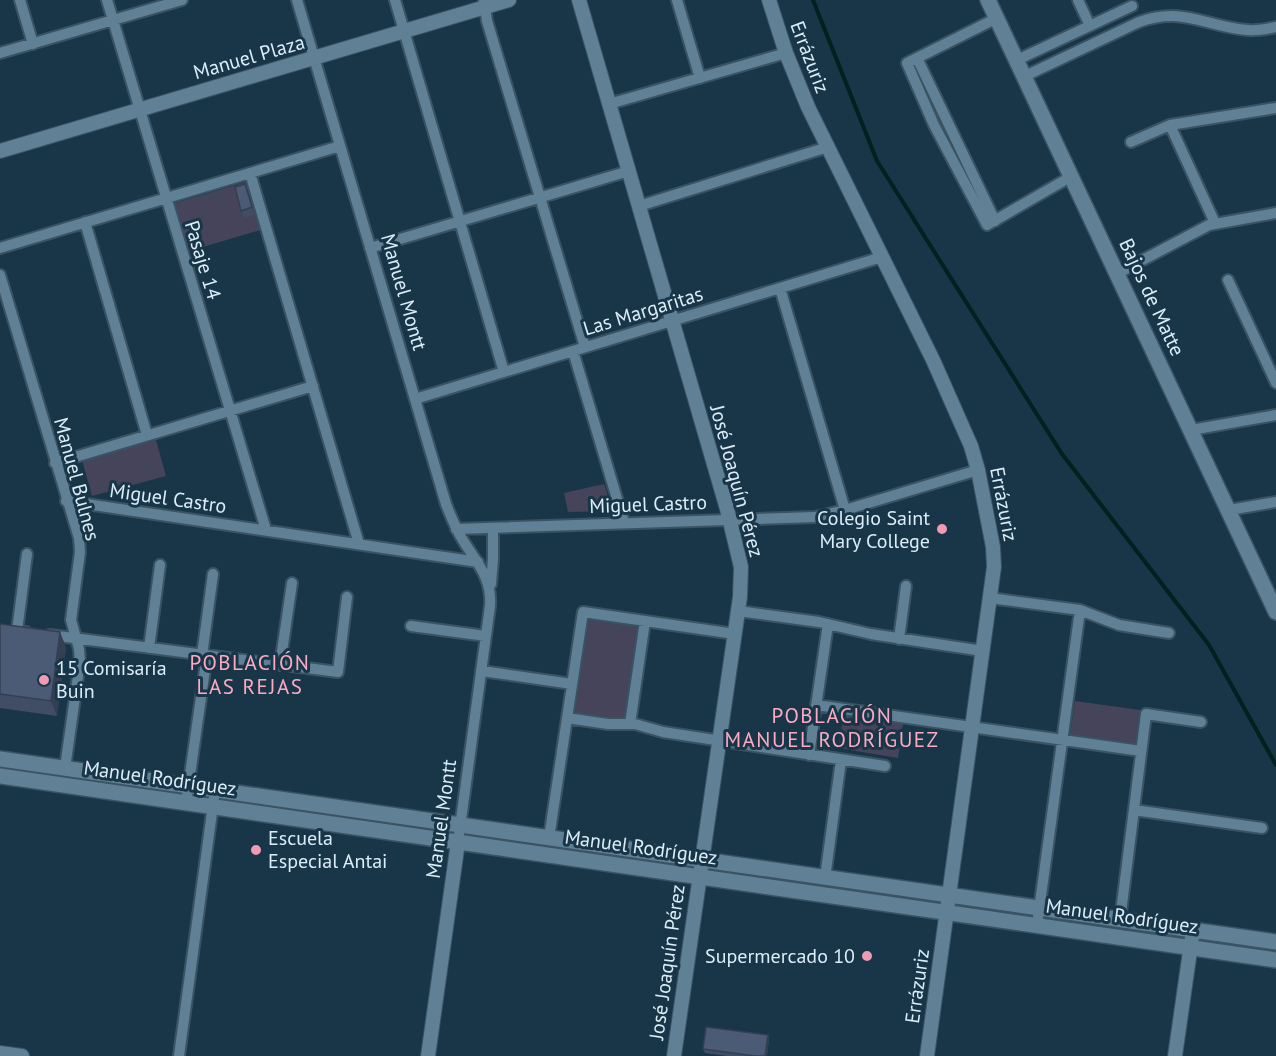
<svg xmlns="http://www.w3.org/2000/svg" width="1276" height="1056" viewBox="0 0 1276 1056" font-family="'PT Sans',sans-serif">
  <rect width="100%" height="100%" fill="#183648"/>
  <path fill="#45445a" d="M249,181L264,229L186,252L172,204Z
    M156,440L166,476L92,496L82,460Z
    M604,484L613,511L568,512L564,493Z
    M589,617L641,625L626,723L574,715Z
    M1075,701L1140,710L1136,746L1070,735Z
    M844,714L903,723L898,758L838,748Z"/>
  <g fill="none" stroke-linecap="round" stroke-linejoin="round">
    <path stroke="#02201e" stroke-width="4" d="M813,0L877,161L1062,454L1209,645L1276,765"/>
    <g stroke="#395363" stroke-width="14">
      <path id="minor" d="M20,0L33,44
        M107,0L266,530
        M297,0L446,504C451,517 456,530 464,542C478,564 492,579 490,606L458,842
        M395,0L504,372
        M484,0L487,21L585,347
        M677,0L700,78
        M1078,0L1090,26
        M997,18L907,63L934,125L987,225L1072,176
        M0,53L182,0
        M917,58L995,221
        M1017,60L1132,6
        M1025,76L1139,22C1184,6 1206,27 1248,30C1258,31 1267,29 1276,27
        M609,104L786,53
        M1170,125L1215,223
        M1131,142L1170,125L1276,108
        M250,173L359,544
        M639,206L828,147
        M85,222L147,435
        M0,248L340,146
        M370,248L629,171
        M1118,273L1209,225L1276,213
        M0,275L79,538L80,552L71,620L79,649L80,662L65,768
        M1228,280L1276,383
        M780,288L845,510
        M573,351L624,522
        M415,399L882,257
        M1191,430L1276,415
        M55,463L313,386
        M66,501L478,562
        M1229,510L1276,502
        M456,529L815,517L845,510L978,470
        M491,584L493,559V528
        M990,598L1080,610L1119,625L1169,633
        M738,611L819,622L871,634L983,651
        M411,626L486,636
        M26,632L17,631L27,554
        M50,635L338,672L347,597
        M899,639L906,586
        M149,648L160,565
        M202,655L213,574
        M280,665L292,583
        M482,671L572,684
        M816,705L1141,751
        M567,718L608,724H635L663,732L885,766
        M630,724L645,621
        M809,755L828,624
        M186,803L207,655
        M1134,810L1262,828
        M549,838L583,612L735,634
        M825,878L841,760
        M1120,920L1146,714L1201,722
        M1037,925L1080,610
        M179,1056L215,790"/>
    </g>
    <g stroke="#395363" stroke-width="16">
      <path id="tertiary" d="M579,0L727,509L741,567L740,597L674,1056
        M769,0L786,53L808,107L933,360L971,446L978,470L993,547L994,567L927,1056
        M0,151L509,0
        M0,1053L22,1056
        M428,1056L458,842
        M1175,1056L1193,930"/>
    </g>
    <g stroke="#395363" stroke-width="18">
      <path id="secondary" d="M988,0L1276,612
        M0,759L1276,942
        M0,776L1276,960"/>
    </g>
    <use href="#minor" stroke="#608095" stroke-width="10"/>
    <use href="#tertiary" stroke="#608095" stroke-width="14"/>
    <use href="#secondary" stroke="#608095" stroke-width="15"/>
  </g>
  <path fill="#404d65" d="M245,184L254,215L244,218L241,211Z
    M0,624L66,647L57,716L0,708Z
    M768,1035L769,1039L767,1056H727L705,1053L703,1049Z"/>
  <path fill="#343f52" d="M60,632L66,647L57,716L51,701Z
    M768,1035L769,1039L767,1056H765Z"/>
  <path fill="#4b5a75" stroke="#343f52" stroke-width="1.5" d="M245,184L252,207L241,211L235,187Z
    M0,624L60,632L51,701L0,694Z
    M706,1027L768,1035L765,1056H755L703,1049Z"/>
  <g fill="#f09ab4" stroke="#183648" stroke-width="2">
    <circle cx="942" cy="529" r="6"/>
    <circle cx="44" cy="680" r="6"/>
    <circle cx="256" cy="850" r="6"/>
    <circle cx="867" cy="956" r="6"/>
  </g>
  <g text-anchor="middle" dominant-baseline="central" stroke-width="6" stroke-linejoin="round" paint-order="stroke">
    <g font-size="20" fill="#dcedf9" stroke="#183648">
      <text transform="translate(249 57) rotate(-16)">Manuel Plaza</text>
      <text transform="translate(810 57) rotate(69)">Errázuriz</text>
      <text transform="translate(203 260) rotate(73)">Pasaje 14</text>
      <text transform="translate(404 292) rotate(74)">Manuel Montt</text>
      <text transform="translate(1152 297) rotate(65)">Bajos de Matte</text>
      <text transform="translate(643 311) rotate(-17)">Las Margaritas</text>
      <text transform="translate(77 479) rotate(75)">Manuel Bulnes</text>
      <text transform="translate(737 481) rotate(75)">José Joaquín Pérez</text>
      <text transform="translate(168 498) rotate(8)">Miguel Castro</text>
      <text transform="translate(648 504) rotate(-2)">Miguel Castro</text>
      <text transform="translate(1004 504) rotate(79)">Errázuriz</text>
      <text transform="translate(160 778) rotate(8)">Manuel Rodríguez</text>
      <text transform="translate(441 819) rotate(-82)">Manuel Montt</text>
      <text transform="translate(641 847) rotate(8)">Manuel Rodríguez</text>
      <text transform="translate(1122 916) rotate(8)">Manuel Rodríguez</text>
      <text transform="translate(667 962) rotate(-82)">José Joaquín Pérez</text>
      <text transform="translate(917 986) rotate(-82)">Errázuriz</text>
    </g>
    <g font-size="20" fill="#dcedf9" stroke="#183648" text-anchor="end">
      <text x="930" y="518">Colegio Saint<tspan x="930" dy="23">Mary College</tspan></text>
      <text x="56" y="668" text-anchor="start">15 Comisaría<tspan x="56" dy="23">Buin</tspan></text>
      <text x="268" y="838" text-anchor="start">Escuela<tspan x="268" dy="23">Especial Antai</tspan></text>
      <text x="855" y="956">Supermercado 10</text>
    </g>
    <g font-size="21" letter-spacing="1.5" fill="#fbaac2" stroke="#183648">
      <text x="250" y="662">POBLACIÓN<tspan x="250" dy="24">LAS REJAS</tspan></text>
      <text x="832" y="715">POBLACIÓN<tspan x="832" dy="24">MANUEL RODRÍGUEZ</tspan></text>
    </g>
  </g>
</svg>
